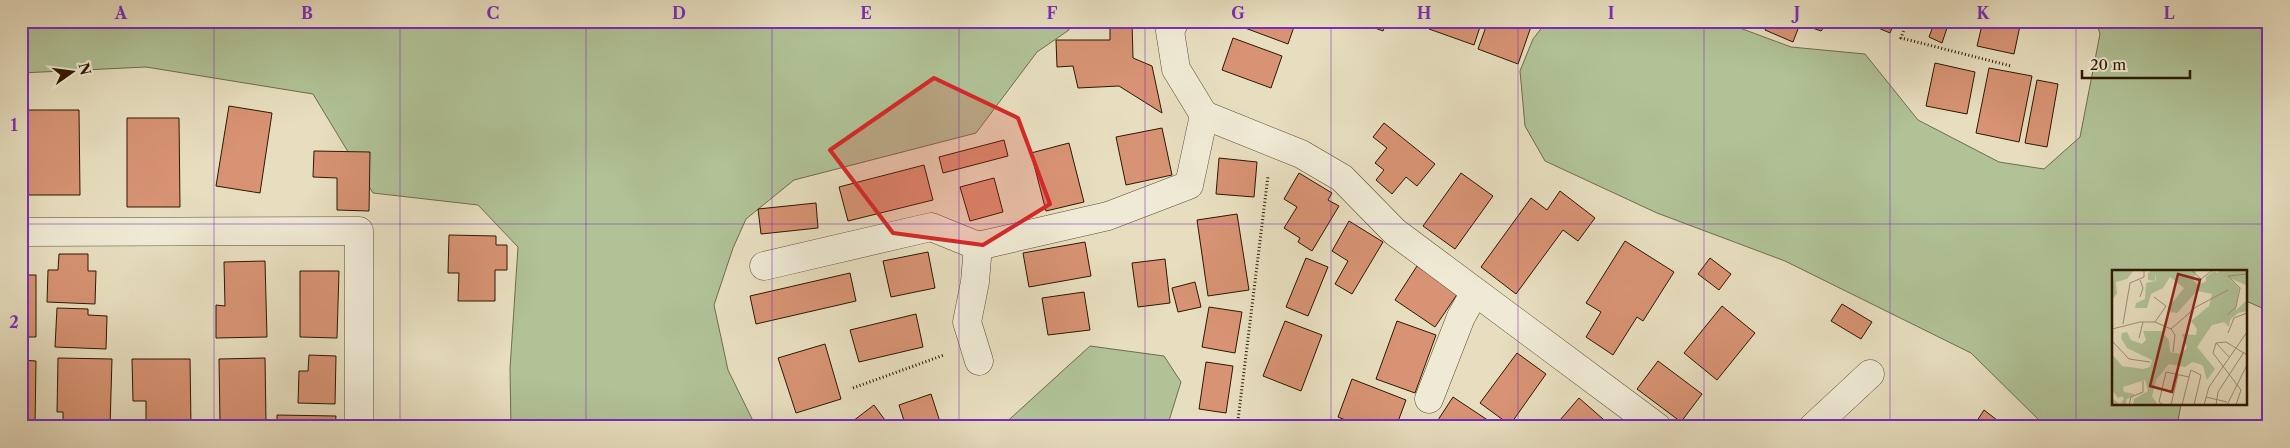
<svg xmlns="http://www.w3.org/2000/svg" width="2290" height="448" viewBox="0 0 2290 448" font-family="'Libre Caslon Text',serif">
  <rect width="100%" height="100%" fill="#e7debf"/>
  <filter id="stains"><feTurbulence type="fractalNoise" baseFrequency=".004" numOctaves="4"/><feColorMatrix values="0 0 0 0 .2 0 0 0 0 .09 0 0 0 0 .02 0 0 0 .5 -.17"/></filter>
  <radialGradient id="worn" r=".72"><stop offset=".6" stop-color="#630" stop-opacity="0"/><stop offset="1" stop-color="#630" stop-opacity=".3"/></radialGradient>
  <path fill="#b0c296" stroke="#6f6c4c" d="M21,21H1067L1069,30L1037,52L976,133L794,180L746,219L733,248L714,305L728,370L756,427H511L510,369L518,247L478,205L373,193L313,94L146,67L21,73Z
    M1547,21H1721L1791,47L1865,54L1918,120L1999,162L2044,169L2080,137L2100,34L2096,21H2269V311L2246,301V272H2114V404H2181L2177,427H2046L1971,353L1785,261L1657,213L1545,161L1525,126L1520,71L1533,39Z
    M1090,346L1164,356L1181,382L1167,427H1001Z"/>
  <path fill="#d79373" stroke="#2e1701" d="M1110,21H1132L1133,58L1152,66L1162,113L1119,86L1078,88L1073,66L1057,67L1056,40H1110Z
    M1238,21H1296L1288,44L1237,25Z
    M1356,21H1387L1383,31Z
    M1432,21H1482L1474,45L1429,29Z
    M1488,21H1533L1518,64L1478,49Z
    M1769,21H1801L1793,42L1765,30Z
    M1812,21H1829L1821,31L1810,27Z
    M1870,21H1895L1890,33L1869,24Z
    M1935,21L1948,25L1942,43L1929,37Z
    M1983,21H2021L2014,54L1977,46Z
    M1233,38L1282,56L1271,88L1222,70Z
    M1935,63L1975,72L1967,114L1926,106Z
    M1989,68L2032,76L2019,142L1976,133Z
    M2037,80L2058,84L2047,147L2025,143Z
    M229,106L272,113L260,193L216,186Z
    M24,110H79L80,195H25Z
    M127,118H179L180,207H127Z
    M1384,123L1435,164L1417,186L1406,177L1392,194L1376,180L1384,170L1375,163L1387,148L1373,137Z
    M1162,128L1172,175L1126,185L1116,137Z
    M1004,140L1008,156L943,173L939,157Z
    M1069,143L1084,202L1046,211L1031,153Z
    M314,151L370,152L369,211L337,210V178L313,177Z
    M1219,158L1257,162L1254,197L1216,194Z
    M924,165L933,200L848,221L839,187Z
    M1299,173L1332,193L1328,200L1339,206L1312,251L1298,242L1300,238L1284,228L1297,207L1284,199Z
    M1461,173L1493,196L1455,249L1423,226Z
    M994,178L1003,212L970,221L960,187Z
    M1560,191L1595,218L1578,241L1563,230L1516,294L1481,267L1531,198L1547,210Z
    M816,203L818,228L761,234L758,209Z
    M1237,214L1249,290L1208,296L1197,220Z
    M1349,221L1383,242L1352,294L1335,284L1348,261L1332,251Z
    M449,235L496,236V245H507V270H495V301H458L459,273H448Z
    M1625,241L1674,272L1643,321L1637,317L1613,355L1586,337L1601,312L1586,303Z
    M1085,242L1091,276L1029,287L1023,253Z
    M928,252L935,288L891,297L883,261Z
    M59,254H88V271H96L95,304L47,302L48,270H58Z
    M1306,258L1328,267L1308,316L1286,307Z
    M1710,258L1731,274L1719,290L1698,274Z
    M1165,259L1170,303L1138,307L1132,263Z
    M265,261L267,337L216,338V305L225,306L224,262Z
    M1417,266L1458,293L1435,327L1395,300Z
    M300,271H339L337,338L300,337Z
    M850,273L856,301L756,324L750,296Z
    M21,275H36V337H21Z
    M1195,282L1201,307L1178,312L1172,288Z
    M1084,292L1090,330L1048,335L1042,298Z
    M1842,304L1872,322L1861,339L1831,321Z
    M1722,306L1755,333L1717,380L1684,353Z
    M1209,307L1242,312L1235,353L1202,347Z
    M57,308L88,309V315L107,316L106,349L55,347Z
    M916,314L923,347L859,362L850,330Z
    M1285,321L1322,335L1301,391L1263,376Z
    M1397,321L1436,335L1415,393L1376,379Z
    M825,344L841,399L796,413L778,358Z
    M1517,353L1546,374L1510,425L1480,403Z
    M309,355L336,356L335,404L298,403L299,371H308Z
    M58,358L112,359L110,427H63V412H57Z
    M265,358L266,422L220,423L219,359Z
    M132,359H190L191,427H146V401H133Z
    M21,360L36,361L35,426H21Z
    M1658,361L1702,394L1681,422L1637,389Z
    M1206,362L1233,366L1226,413L1199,409Z
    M1352,379L1406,400L1396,427H1363L1338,417Z
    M931,394L941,425L936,427H906L899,405Z
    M1453,397L1498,427H1441L1436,423Z
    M1579,398L1611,426V427H1554Z
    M874,405L890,427H857L853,421Z
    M1984,410L2006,427H1973Z
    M277,415L336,416L335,427H277Z
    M495,420L496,427H432V421Z"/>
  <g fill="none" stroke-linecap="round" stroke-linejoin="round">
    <g stroke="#5c4930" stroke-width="29">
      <path id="minor" d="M1175,21L1170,31L1176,69L1204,115L1301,154L1342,178L1395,232L1657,427
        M21,232L359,231V427
        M978,246L975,282L967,322L979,361
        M764,266L931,227L978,246L1108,216L1189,185L1204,115
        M1429,399L1461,317L1475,292
        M1813,427L1870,374"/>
    </g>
    <path stroke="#2e1701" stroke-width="3" stroke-dasharray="1 2.5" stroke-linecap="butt" d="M1907,21L1901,38L2011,66
      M853,388L944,355
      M1243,427L1238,420L1268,176"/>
    <use href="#minor" stroke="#efead5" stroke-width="28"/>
  </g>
  <path fill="#d62828" fill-opacity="0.2" stroke="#d62828" stroke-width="4" stroke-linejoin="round" d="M934,78L1018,118L1050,204L983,245L893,233L830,150Z"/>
  <path fill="none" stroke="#7b2cbf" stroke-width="1" stroke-opacity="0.55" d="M214,21V427M400,21V427M586,21V427M772,21V427M959,21V427M1145,21V427M1331,21V427M1518,21V427M1704,21V427M1890,21V427M2076,21V427M21,224H2269"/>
  <g transform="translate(2112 270)">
    <rect width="135" height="135" fill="#e7debf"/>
    <path d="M2,0H22L15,9L4,12L5,24L0,29ZM40,0H85L81,10L86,15L94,11V7L102,1L105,3L108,0H135V25L134,15L117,8L127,18L124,40L135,30V41L126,43L118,50L117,57L112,52L100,55L85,77L103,99L95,110L91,96L87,94L80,92L73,97L57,94L44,110L40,126L46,135H21L22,129L36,121L33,110L11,117L12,122L23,124L14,130L15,135H0L1,129L8,134L12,129L10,126L6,128L0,120V84L10,96L31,99L38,97L40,90L15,78L9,68L10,63L15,62L19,70L30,74L34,70L31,61H49L57,70L58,82L69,84L75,78L70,64L84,65L85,59L79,51L97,36L100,24L85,21L65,43L59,42L56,38L72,18L58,7L51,18L39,24L35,38H23L24,33L33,29L34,13L44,11V4L43,11L36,10V3Z" fill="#b0c296"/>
    <path fill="none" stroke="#9d8e73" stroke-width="1" d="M79,0L89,9L101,0M28,27L31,18L28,10M42,27L54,36L43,52M115,45L124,37L128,18L116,6L135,4M11,54L18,13L32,7V0M0,59L28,52H43L59,59L84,37L116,20M59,59L63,65L61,82M116,63L122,48L135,43M27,68L31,52M1,72L17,89L38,92M104,73L118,88M94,127L115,132M17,135L19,127L31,122V111M52,135L47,132L54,102L77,107L79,100L89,105L82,135M59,135L66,105M70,135L77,107M92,135L97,117L135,62M104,135L106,122L132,82M115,135L135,95M124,135L129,120L101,83L104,73L114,72L135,85"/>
    <path fill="#8f2418" fill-opacity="0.15" stroke="#8f2418" stroke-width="2.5" d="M66,4L88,10L60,122L38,116Z"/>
    <rect width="135" height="135" fill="none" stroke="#2e1701" stroke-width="2.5"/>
  </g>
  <rect width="2290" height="448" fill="none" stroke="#e7debf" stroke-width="55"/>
  <g transform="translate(72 72) rotate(76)" stroke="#efead5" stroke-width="4" paint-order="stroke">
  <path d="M0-4L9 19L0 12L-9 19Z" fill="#2e1701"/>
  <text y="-8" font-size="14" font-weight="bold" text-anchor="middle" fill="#2e1701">N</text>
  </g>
  <path d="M2082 70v8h108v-8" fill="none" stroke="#2e1701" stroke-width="2.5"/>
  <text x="2090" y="70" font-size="15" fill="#2e1701" stroke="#efead5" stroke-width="4" paint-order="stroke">20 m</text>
  <rect x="28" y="28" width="2234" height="392" fill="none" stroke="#7b2cbf" stroke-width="2"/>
  <g font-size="16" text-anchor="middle" font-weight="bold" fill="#7b2cbf">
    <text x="121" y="19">A</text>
    <text x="307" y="19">B</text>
    <text x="493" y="19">C</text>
    <text x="679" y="19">D</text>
    <text x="866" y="19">E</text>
    <text x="1052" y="19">F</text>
    <text x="1238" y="19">G</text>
    <text x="1424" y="19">H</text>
    <text x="1611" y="19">I</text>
    <text x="1797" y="19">J</text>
    <text x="1983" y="19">K</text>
    <text x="2169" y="19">L</text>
    <text x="14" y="131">1</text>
    <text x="14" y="328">2</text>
  </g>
  <rect width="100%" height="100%" filter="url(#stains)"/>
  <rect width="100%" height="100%" fill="url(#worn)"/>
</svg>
